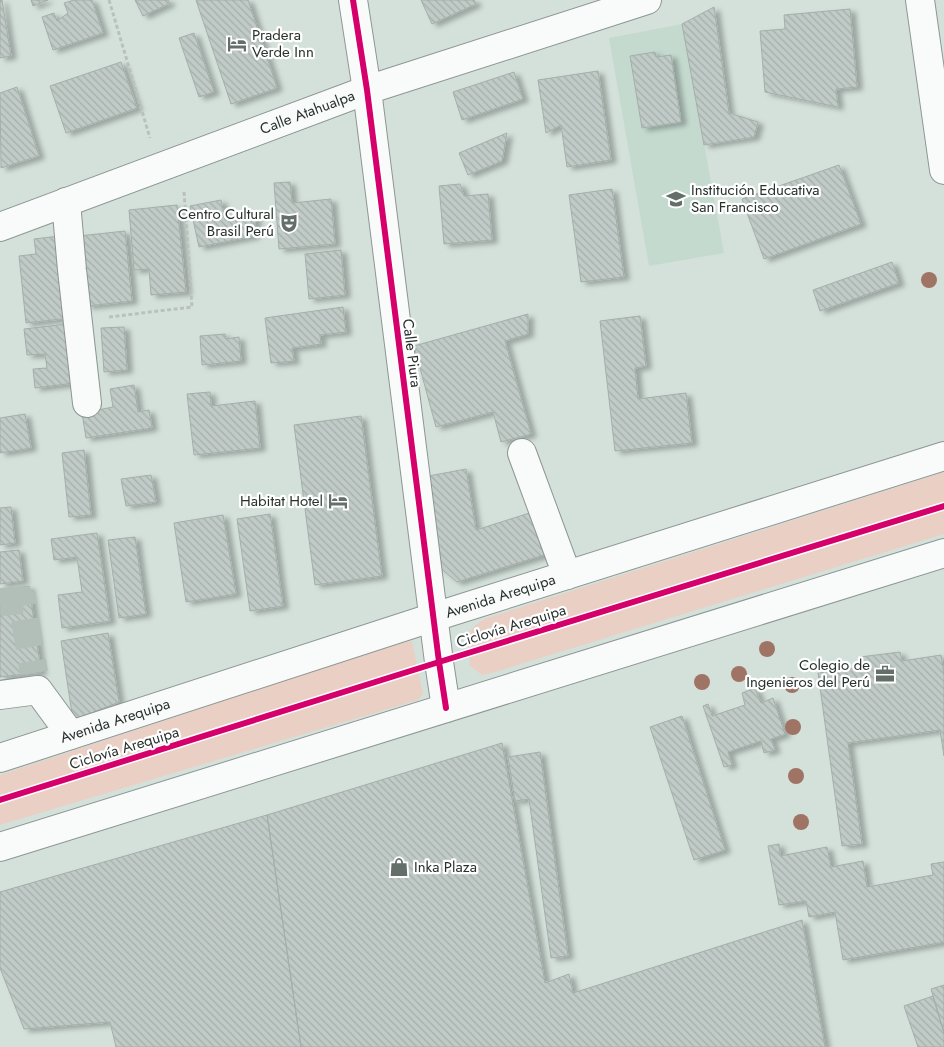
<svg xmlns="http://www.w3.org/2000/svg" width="944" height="1047" viewBox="0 0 944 1047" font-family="Jost,sans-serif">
  <defs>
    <pattern id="building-back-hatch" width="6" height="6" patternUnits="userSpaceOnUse" patternTransform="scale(1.25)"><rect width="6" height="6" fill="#c0cac6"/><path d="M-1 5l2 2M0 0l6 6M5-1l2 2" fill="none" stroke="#a5aeaa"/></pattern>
    <filter id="shadow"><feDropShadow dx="5.5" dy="3" stdDeviation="2.5" flood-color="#0004"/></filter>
  </defs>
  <rect width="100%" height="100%" fill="#d4e1db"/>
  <path fill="#c4dacf" d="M682,24L724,253L649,266L609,38Z"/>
  <path fill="#eacfc4" d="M944,472V534L492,673L482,675L470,666C468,643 462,630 487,618Z
    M412,641L423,694L418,700L0,825V775L389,646Z"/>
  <path fill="url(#building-back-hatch)" stroke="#a4aeaa" filter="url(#shadow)" d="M0,0H2L11,56L0,58Z
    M31,0H48L33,6Z
    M74,0H92L103,33L53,50L42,17L54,13L57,21L68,13L64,3Z
    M135,0H168L170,3L143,16Z
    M196,0H248L277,88L231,104Z
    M421,0H474L476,4L432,24Z
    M714,7L729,113L758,122L754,137L704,145L682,24Z
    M850,9L857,87L836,89L838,107L765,92L760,31L785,29L784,15Z
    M194,33L214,92L199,97L179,38Z
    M655,52L656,57L671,55L681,122L642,128L630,56Z
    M121,62L137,108L66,133L50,86Z
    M598,71L611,160L567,167L561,125L546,133L538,80Z
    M514,72L523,99L462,120L453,92Z
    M17,87L39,156L1,168L0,93Z
    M507,133L502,161L468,175L459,153Z
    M839,165L861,224L764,259L742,199Z
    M290,182L292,203L331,199L335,244L279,249L274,183Z
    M460,184L464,196L488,194L492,240L444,244L439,186Z
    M612,189L624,277L581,282L569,195Z
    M221,200L225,220L256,214L254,236L199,247L190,206Z
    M177,205L186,292L151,295L149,269L134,270L129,210Z
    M125,231L132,301L87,306L79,236Z
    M60,236L70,318L26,323L19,256L36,254L34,239Z
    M341,250L345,295L309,299L305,254Z
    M892,262L899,283L820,311L813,290Z
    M343,307L346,332L320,335L321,344L292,348L294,361L271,363L265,318Z
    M528,314V334L505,341L531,434L501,442L493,412L436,427L414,346Z
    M640,316L646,366L635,368L638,399L686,393L692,443L615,451L600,321Z
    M67,324L74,383L35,388L33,369L47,368L45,354L27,355L24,329Z
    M124,327L127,370L104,372L101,328Z
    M225,334L226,339L239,337L241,361L202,365L200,336Z
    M134,385L138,412L149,410L152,428L86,438L82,413L113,407L110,389Z
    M210,392L211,406L255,401L260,448L194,455L187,394Z
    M25,414L31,448L0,453V418Z
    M361,416L382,576L315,585L294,425Z
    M84,450L91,515L69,517L62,453Z
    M466,469L476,530L539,510L550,553L457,582L432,561L418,478Z
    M151,475L156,502L126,506L121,479Z
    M11,507L15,543L0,545V508Z
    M270,514L283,606L250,611L237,519Z
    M223,515L236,594L186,602L174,523Z
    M97,533L110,621L62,628L58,595L82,592L77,557L54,560L51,539Z
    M135,537L146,614L119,618L108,540Z
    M19,550L23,581L0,584V552Z
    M29,586L41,672L0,677V590Z
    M108,633L119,702L73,720L61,641Z
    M900,652L902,661L941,655L944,675V756L940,730L848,743L862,844L842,846L818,673L862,667L860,657Z
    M755,688L761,703L773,698L785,734L771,739L775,750L764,753L761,741L728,752L732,765L724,767L703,706L708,704L712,716L745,705L742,693Z
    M682,716L725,850L694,860L650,727Z
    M502,743L545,983L569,974L573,993L802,920L825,1047H301L267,815Z
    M540,752L568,956L551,958L529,799L515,801L508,757Z
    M267,815L301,1047H116L110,1022L24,1029L0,968V892Z
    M779,844L780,856L827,847L831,867L863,861L867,887L933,875L931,864L944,862V942L843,960L835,912L809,917L806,901L779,905L768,846Z
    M944,985V1033L931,989Z
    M933,996L944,1033V1047H918L904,1006Z"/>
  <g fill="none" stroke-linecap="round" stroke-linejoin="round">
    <path stroke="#b2beb8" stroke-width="28" stroke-dasharray="28 14" stroke-linecap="butt" d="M0,602L22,600L34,673"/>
    <g stroke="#8c9692" stroke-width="30">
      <g id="minor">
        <path d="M353,0L367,90L439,662L446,708"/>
        <path d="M920,0L944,170"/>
        <path d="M66,202L72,270L87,403"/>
        <path id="s1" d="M0,227L367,90L647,0"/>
        <path d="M522,453L567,575"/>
        <path d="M0,695L38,690L71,735"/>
      </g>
    </g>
    <g stroke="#8c9692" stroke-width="30">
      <g id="major">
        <path id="s2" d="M0,758L434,617L944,456"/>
        <path d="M0,847L944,553"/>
      </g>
    </g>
    <path stroke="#bac1bd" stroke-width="3" stroke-dasharray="4 2.5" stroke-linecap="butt" d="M109,0L150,138
      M109,317L192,307L184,191"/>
    <use href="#minor" stroke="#f9fafa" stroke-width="28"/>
    <use href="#major" stroke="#f9fafa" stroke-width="28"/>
    <g stroke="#fff" stroke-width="9">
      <path id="cycleway" d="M353,0L367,90L439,662L446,708
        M0,800L439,662L944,506"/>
    </g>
    <use href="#cycleway" stroke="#d6006c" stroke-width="6"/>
  </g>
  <g fill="#9f7465">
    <circle cx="929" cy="280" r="8"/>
    <circle cx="767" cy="649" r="8"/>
    <circle cx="739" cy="674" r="8"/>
    <circle cx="702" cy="682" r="8"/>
    <circle cx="792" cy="685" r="8"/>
    <circle cx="793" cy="727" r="8"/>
    <circle cx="796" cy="776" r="8"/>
    <circle cx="801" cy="822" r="8"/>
  </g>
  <defs>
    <g id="hotel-bare" transform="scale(1.5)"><path d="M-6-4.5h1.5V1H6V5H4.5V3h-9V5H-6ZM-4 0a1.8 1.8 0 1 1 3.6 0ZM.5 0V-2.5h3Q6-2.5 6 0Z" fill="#646f6a" stroke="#fff" stroke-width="2.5" paint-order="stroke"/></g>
    <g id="school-bare" transform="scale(1.5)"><path d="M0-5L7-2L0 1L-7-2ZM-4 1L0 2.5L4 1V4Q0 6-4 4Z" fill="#646f6a" stroke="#fff" stroke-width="2.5" paint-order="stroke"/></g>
    <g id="theatre-bare" transform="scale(1.5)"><path d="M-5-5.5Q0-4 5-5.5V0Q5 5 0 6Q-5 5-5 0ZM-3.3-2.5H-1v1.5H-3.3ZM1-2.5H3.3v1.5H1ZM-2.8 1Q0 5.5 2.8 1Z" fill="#646f6a" stroke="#fff" stroke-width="2.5" paint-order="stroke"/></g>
    <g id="office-bare" transform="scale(1.5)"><path d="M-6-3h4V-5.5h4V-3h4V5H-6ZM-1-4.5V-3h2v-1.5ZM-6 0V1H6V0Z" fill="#646f6a" stroke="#fff" stroke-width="2.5" paint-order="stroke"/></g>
    <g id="shop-bare" transform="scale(1.5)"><path d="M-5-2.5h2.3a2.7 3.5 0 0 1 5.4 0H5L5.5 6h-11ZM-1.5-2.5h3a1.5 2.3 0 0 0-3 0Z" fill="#646f6a" stroke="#fff" stroke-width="2.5" paint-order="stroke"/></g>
  </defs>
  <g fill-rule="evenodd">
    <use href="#hotel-bare" x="237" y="44"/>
    <use href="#school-bare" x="676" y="199"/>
    <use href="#theatre-bare" x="289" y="223"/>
    <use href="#hotel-bare" x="338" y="501"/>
    <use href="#office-bare" x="885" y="674"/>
    <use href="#shop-bare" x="399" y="867"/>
  </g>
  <g text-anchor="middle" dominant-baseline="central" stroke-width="4.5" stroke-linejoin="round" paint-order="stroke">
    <g font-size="15" fill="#28322d" stroke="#fff" text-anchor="start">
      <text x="252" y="35">Pradera<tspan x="252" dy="17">Verde Inn</tspan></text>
      <text x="691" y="190">Institución Educativa<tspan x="691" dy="17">San Francisco</tspan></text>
      <text x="274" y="214" text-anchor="end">Centro Cultural<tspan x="274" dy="17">Brasil Perú</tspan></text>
      <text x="323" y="501" text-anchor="end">Habitat Hotel</text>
      <text x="870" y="665" text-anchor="end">Colegio de<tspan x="870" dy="17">Ingenieros del Perú</tspan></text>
      <text x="414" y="867">Inka Plaza</text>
    </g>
    <g font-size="15" fill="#28322d" stroke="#fff">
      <text stroke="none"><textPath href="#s1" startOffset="328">Calle Atahualpa</textPath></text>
      <text transform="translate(412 353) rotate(83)">Calle Piura</text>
      <text stroke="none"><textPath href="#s2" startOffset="526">Avenida Arequipa</textPath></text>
      <text transform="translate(511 626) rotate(-17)">Ciclovía Arequipa</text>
      <text stroke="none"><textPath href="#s2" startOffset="121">Avenida Arequipa</textPath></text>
      <text transform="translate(124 748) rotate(-17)">Ciclovía Arequipa</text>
    </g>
  </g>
</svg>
